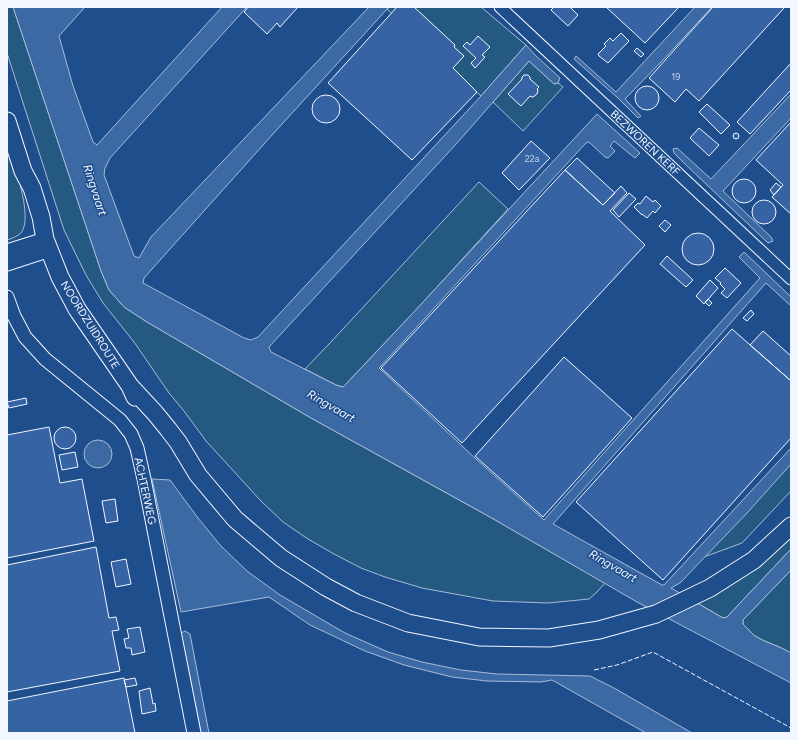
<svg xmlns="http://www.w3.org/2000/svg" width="798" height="740" viewBox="0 0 798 740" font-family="Figtree,sans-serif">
  <rect width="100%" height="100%" fill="#1f4e8c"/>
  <path fill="#245a82" stroke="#a8bbd7" d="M7,7H13L101,271L109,290L124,307L147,322L311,418L490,517L605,583L597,592L589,599L548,603L493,601L422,588L385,577L361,568L334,554L308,539L283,522L261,501L206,441L184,411L169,393L134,342L103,303L86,275L64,230L7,53Z
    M390,7H481L526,45L481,96L387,9Z
    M529,61L554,84L558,83L563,87L523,131L493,102Z
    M7,143C13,161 34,217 21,233C18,236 11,239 7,240Z
    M479,182L508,209L416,310L346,384L343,387L336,385L305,369L330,343Z
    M791,463V491L742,543L704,557Z
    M791,535V549L727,617L723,618L697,603Z
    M791,570V653C780,646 766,643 755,636C751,633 747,628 743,624V620Z"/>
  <path fill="#3b69a3" stroke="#a8bbd7" d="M13,7H85L59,36L73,86L93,142L97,145L222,7H247L110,158L105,168L104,175L134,256L139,258L151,237L369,7H389L272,135L144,278L143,283L244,338L251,340L258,337L481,96L526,45L535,55L560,78L558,83L554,84L529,61L458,142L269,347L271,352L336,385L343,387L346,384C431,295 513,204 597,114L640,153L635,158L614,141L610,146L615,151L608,158L605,157L590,143L588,142L585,144L379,368L476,459L544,520L760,278L739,257L744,252L791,297V306L766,283L553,524L662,585H664L791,448V464L748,512L680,583L671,588L723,618L727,617L791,549V570L743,620V624C747,628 751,633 755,636C766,643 780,646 791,653V683L637,602L490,517L311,418L147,322L124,307L109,290L101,271Z
    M695,7H712L661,62L625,99L641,116L638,118L619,99L574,59L576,56L616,92Z
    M791,94V118L723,191L771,237L773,241L768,243L685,164L674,153L673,149L677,148L711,179Z
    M84 454a14 14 0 1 1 28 0a14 14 0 1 1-28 0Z
    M152,479L170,480L198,518L221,546L247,571L280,595L345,633L388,652L422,662L461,670L497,674L590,676L614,688L692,733H646L552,680L541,682L487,681L452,677L404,665L365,651L310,625L269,597L181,612Z
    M185,631L190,634L209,733H201L181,633Z"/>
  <path fill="#3563a3" stroke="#f2f6ff" d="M248,7H298L280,27L277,23L267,34L244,12Z
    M397,7H414L455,45L454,47L464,56L453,68L477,92L412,160L328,83Z
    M554,7H572L571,8L578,15L568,26L551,10Z
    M606,7H679L645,43Z
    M713,7H785L699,101L686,89L675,102L649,78Z
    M621,33L629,41L608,63L599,56L598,54L606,46L604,44L610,38L613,41Z
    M478,36L490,47L482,55L485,57L475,68L471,63L476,58L463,46L467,42L470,45Z
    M637,48L644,54L641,57L634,51Z
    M791,63V90L750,134L737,122Z
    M524,75H528L530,77V79L539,87L537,89L538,90L537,94L533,97H532L530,96L521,106L508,94L522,79V77Z
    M635 98a12 12 0 1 1 24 0a12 12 0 1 1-24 0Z
    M312 109a14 14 0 1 1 28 0a14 14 0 1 1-28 0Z
    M707,104L730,125L721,134L699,112Z
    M791,122V214L772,197L783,185L756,160Z
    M699,128L719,145L709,156L690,138Z
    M733 136a3 3 0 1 1 6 0a3 3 0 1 1-6 0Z
    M531,141L550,158L519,190L502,173Z
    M577,158L615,193L603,205L565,170Z
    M565,170L603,205L621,186L627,193L610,211L645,245L462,443L381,368Z
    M732 191a12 12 0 1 1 24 0a12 12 0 1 1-24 0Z
    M776,183L781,187L774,195L770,190Z
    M629,193L636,199L619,217L613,210Z
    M646,196L653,202L655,200L661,206L655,213L653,211L647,218L642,214V215L634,207L638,203L640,204Z
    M752 212a12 12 0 1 1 24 0a12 12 0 1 1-24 0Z
    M665,220L671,225L665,232L659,226Z
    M682 249a16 16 0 1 1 32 0a16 16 0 1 1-32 0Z
    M667,256L693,280L686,287L660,264Z
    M725,268L741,283L727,298L721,293L725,289L720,284L721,283L715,278Z
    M710,280L718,288L704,304L696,296Z
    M708,299L712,303L709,306L705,302Z
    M751,310L754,314L747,321L743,318Z
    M732,329L791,381V438L663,580L576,502Z
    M763,331L791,356V379L790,380L750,345Z
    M564,357L632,418L543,517L475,456Z
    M26,398L27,404L9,408L7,402Z
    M49,427L60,483L82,479L94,541L7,558V435Z
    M54 438a11 11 0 1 1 22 0a11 11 0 1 1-22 0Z
    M75,452L78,467L62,470L59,455Z
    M115,499L118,521L106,523L102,501Z
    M96,547L109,618L116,617L119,630L112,631L120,671L7,692V565Z
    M126,559L131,584L116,587L111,562Z
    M140,627L145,652L132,655L131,648H126L124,639L129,638L127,629Z
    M124,678L135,733H7V701Z
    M135,678L137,685L126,687L124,680Z
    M150,688L153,704L155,703L156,711L142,714L139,691Z"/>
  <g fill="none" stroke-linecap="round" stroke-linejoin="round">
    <g stroke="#f2f6ff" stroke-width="13">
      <path id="minor" d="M500,7L791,279"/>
    </g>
    <g stroke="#f2f6ff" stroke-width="15">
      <path id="tertiary" d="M7,251L45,239
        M7,264L50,250
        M7,297L14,316L25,337L45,359L120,420L131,434L137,448L144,479L194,733"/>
    </g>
    <g stroke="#f2f6ff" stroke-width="19">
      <path id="primary" d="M7,121L23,171L32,188L41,217L45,239L60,277L77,309L130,386L135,397
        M130,386L155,413L168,429L178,442L198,475L235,519L281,558L326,587L356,603L408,623L479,637L549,638L599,630L656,614L710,588L754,560L791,526"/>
    </g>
    <use href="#minor" stroke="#1f4e8c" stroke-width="11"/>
    <use href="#tertiary" stroke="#1f4e8c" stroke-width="13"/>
    <use href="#primary" stroke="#1f4e8c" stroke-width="17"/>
    <path stroke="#f2f6ff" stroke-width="1" stroke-dasharray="5 2" stroke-linecap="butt" d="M594,670L617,665L653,652L791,728"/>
  </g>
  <g text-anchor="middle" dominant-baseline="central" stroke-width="3" stroke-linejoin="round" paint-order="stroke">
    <g font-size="9" fill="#c3d1e8">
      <text x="676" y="76">19</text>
      <text x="532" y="158">22a</text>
    </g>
    <g font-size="11" fill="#f2f6ff" stroke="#1f4e8c">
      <text transform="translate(645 143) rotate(43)">BEZWOREN KERF</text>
      <text transform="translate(90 325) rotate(58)">NOORDZUIDROUTE</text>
      <text transform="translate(145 491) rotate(78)">ACHTERWEG</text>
    </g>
    <g font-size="12" font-style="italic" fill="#f2f6ff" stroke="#1f4e8c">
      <text transform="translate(95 190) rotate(72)">Ringvaart</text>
      <text transform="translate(331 406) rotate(30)">Ringvaart</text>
      <text transform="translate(613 566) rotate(30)">Ringvaart</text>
    </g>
  </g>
  <rect width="798" height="740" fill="none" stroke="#f2f6ff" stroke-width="16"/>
</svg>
